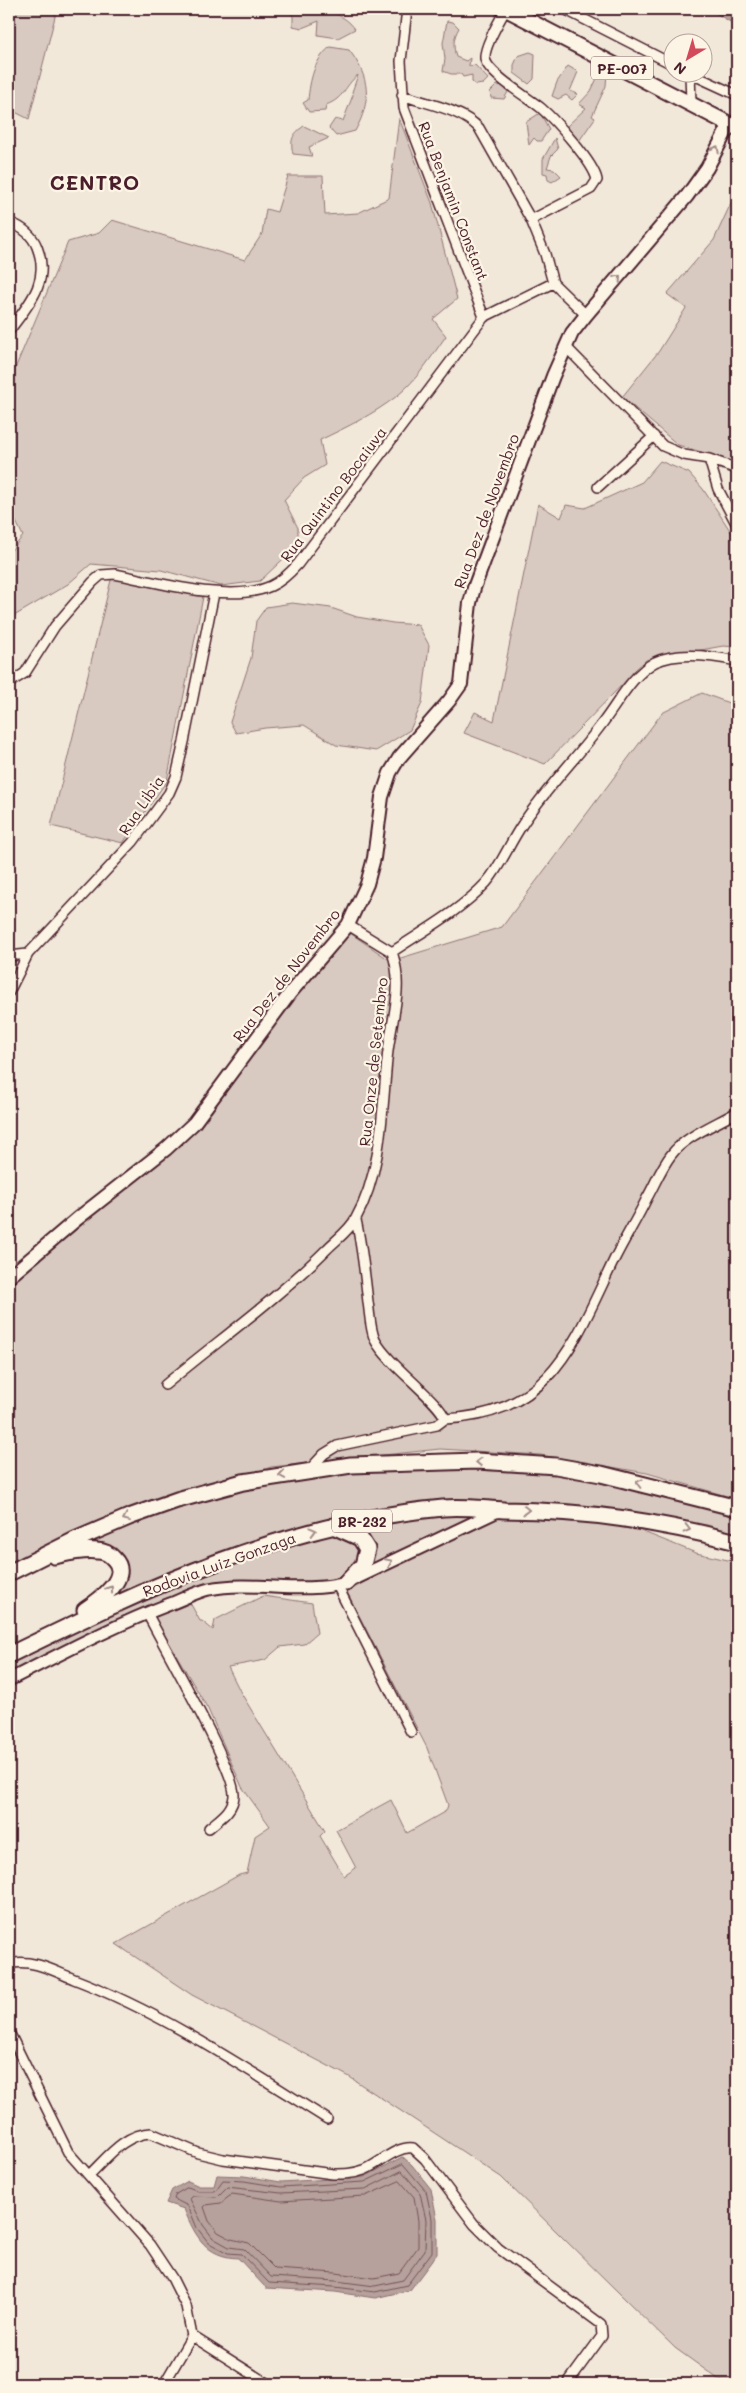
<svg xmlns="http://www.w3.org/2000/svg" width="746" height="2393" viewBox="0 0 746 2393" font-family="Mali,sans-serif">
  <rect width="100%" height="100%" fill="#f1e8da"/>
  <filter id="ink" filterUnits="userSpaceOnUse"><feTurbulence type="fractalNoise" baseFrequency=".02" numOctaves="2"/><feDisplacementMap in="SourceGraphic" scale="10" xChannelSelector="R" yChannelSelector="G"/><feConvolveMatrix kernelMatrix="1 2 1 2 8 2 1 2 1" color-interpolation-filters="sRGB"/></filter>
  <g filter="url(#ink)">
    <path fill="#d8cac0" stroke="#917476" d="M9,9H57L29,119L9,109Z
      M286,9H313L312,11C330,10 345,15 355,29L338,38L318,35L319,21L302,28L293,26V16Z
      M447,21L453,22L459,28C453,38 453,46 456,57L466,61L470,58L469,66L475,65L488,79L483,84L476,85L472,82V75L463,77L461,74H451L443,71L445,59L443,43Z
      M330,47L349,50C370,77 372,101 355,131L336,136L329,128L335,119L343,121L353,95L352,92L358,75C344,86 345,98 326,105L325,111L309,112L303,103L308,100C310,80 314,60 330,47Z
      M530,52L535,54L534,79L529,84L514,73V65L518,56Z
      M568,66L578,72L570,91L578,94L572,100L566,95L558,99L552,96L557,82Z
      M601,70L607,72L606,86L592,116L595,118L577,144L566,127L586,108L579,104L591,91Z
      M497,85L504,86L508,92L504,99L491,98L490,92Z
      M540,113L549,129L541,141H537L534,138L529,145L526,122Z
      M399,118L432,203L457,299L433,319L446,336C432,356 417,380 397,396C374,414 347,427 320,440L325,465L304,478L284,500L298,528V545L260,581L221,586L161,570L91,564L68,584L9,619V553L23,536L9,507L12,475H9V383L68,242L99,233L112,220L245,260L262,234L266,209L277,212L288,176H323L325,215L358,213L389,198Z
      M304,126L329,138L309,147L312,156L293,154C290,140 292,134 304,126Z
      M555,138L558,149L551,156L547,168L554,169L561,176L552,182L548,180L547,174L543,173V159Z
      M737,190V463L678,445L622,397L659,351L686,308L667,294L714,240Z
      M660,461L689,473L703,489L737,541V647L723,646L646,660L545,764L464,733L475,712L494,721L538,504L561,518L566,505L585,508L642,482Z
      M112,576L203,597L167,781L123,843L51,826Z
      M292,603L331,608L357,617L393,623L418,625L429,645L422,703L410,730L376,751L336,745L304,725L265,728L236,733L230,722L251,658L256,621L266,607Z
      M702,693L737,706V1499L647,1473L540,1455L440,1449L271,1467L9,1563V1285L139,1178L211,1113L282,1010L350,933L391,961L502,927L662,713Z
      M318,1464L536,1467L737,1511V1540L621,1523L696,1553L737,1562V2384H725L675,2348L501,2177L348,2076L192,1995L116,1944L239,1875L247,1873L255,1836L270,1826L242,1787L208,1709L153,1615L188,1599L200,1621H202L213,1630L215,1620L263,1596L312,1603L317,1633L304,1644L280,1647L265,1660L228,1667L241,1693L325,1831L320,1836L344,1876L356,1868L336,1830L391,1800L407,1833L446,1811L448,1805L427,1748L347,1592L431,1544L501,1511L332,1523L104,1601L119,1558L68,1547L195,1496Z
      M449,1510L491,1513L354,1577L371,1550L339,1526Z
      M333,1529L362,1541L361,1566L334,1582H225L9,1676V1659L149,1589Z"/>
    <path fill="#b6a19c" stroke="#8b6d6f" d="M709,9H737V26Z
      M403,2157L412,2165L431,2189L437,2219V2254L410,2290L375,2298L335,2292L266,2288L238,2258C206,2257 195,2236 184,2209L166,2203L172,2190L188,2181L199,2186H214L217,2175L244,2176L281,2182L364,2177Z"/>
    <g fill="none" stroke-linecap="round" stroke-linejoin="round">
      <path stroke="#755358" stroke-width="1" d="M403,2164L426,2191L432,2219V2252L407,2285L375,2292L335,2287L269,2283L241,2254L228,2253L209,2243L197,2228L188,2206L174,2199L176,2194L188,2187L198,2191H215L223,2180L244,2181L281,2187L364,2182Z
        M402,2171L420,2193L426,2220L425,2250L403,2280L375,2286L336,2281L271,2277L244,2249L229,2247L213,2238L203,2225L190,2199L193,2196L217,2197L227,2187L281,2193L365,2189Z
        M400,2181L414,2197L418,2221V2247L399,2273L374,2278L336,2273L275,2269L249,2243L231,2239L218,2232L209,2221L204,2207L206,2205L221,2203L232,2194L281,2201L365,2196Z"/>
      <g stroke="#4a1f2b" stroke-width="12">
        <path id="minor" d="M407,9L401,61L404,108L484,317
          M506,9C500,20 484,46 485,58C486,73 529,98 541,108C555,120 594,163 597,180L591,189L531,220
          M564,9L674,65
          M687,72L737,95
          M690,74L691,103
          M402,95C427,104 461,109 479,128L531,220L545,254L553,283L586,315
          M9,222C22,227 32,234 37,247C51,282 28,305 9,331
          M566,347L663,446L684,455L709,459L737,469
          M709,459L718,489L737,525
          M598,487L654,436
          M9,683L25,673L55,626L93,582L101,575L115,574C158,582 231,604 271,586C282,581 290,573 298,564L484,317L553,283
          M348,925L392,952
          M9,956L28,954
          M9,992L28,954L133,842L169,793L176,777L184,742L214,593
          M165,1385C219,1340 278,1298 327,1249C336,1240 350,1230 356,1218C382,1171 382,1112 387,1060C390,1023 405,989 392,952C423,931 460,911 486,883C501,866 509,844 522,825C546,788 578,757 604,721C619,701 633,674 655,662C678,651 713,656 737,661
          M445,1419C553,1414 574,1342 615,1258C625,1238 637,1219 647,1198C655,1184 661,1168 671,1155C685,1136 717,1124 737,1112
          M309,1470L324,1454L337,1446L437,1425L445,1419C441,1402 388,1365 375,1340C370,1329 370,1315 368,1302C365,1275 362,1247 356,1220
          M337,1585L411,1732
          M147,1613C162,1643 236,1771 234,1796C233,1811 219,1819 209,1828
          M9,1964C31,1958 54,1971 74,1979C165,2014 245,2068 327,2119
          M9,2032L68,2152L150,2245L172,2278L186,2306L192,2336L164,2384
          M89,2175C107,2158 124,2134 151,2133L198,2153L223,2159L333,2174C344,2174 353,2174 364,2170C379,2164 396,2146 413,2148L425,2159L474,2224L498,2248L601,2324L602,2336L567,2384
          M192,2336L268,2384"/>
      </g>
      <g stroke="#4a1f2b" stroke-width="15">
        <path id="tertiary" d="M9,1680C62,1653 115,1625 170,1604C183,1599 196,1592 209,1589C254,1580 301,1595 346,1583L498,1511"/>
      </g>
      <g stroke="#4a1f2b" stroke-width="16">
        <path id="secondary" d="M9,1277L77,1219L166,1149L194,1123L291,992L348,925L367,884L374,858L382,797L390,773L399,758L449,701L461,684L470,603L474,588L553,376L572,333L586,315L687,196L707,168L730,124"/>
      </g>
      <g stroke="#4a1f2b" stroke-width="18">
        <path id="primary" d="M506,9L737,128"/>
      </g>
      <g stroke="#4a1f2b" stroke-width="19">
        <path id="trunk" d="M333,1526L360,1538L367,1549L363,1565L346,1583
          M54,1556C68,1553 83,1549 97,1551C103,1551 110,1554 114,1559C132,1577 99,1601 85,1610
          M9,1573L75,1540L129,1517L177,1500L243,1482L351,1465L477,1461L556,1466L601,1474L737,1508
          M9,1655C148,1587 287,1522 443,1508C463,1506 484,1509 504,1510C588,1511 656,1521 737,1542"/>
      </g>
      <use href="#minor" stroke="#fcf5e5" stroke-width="9"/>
      <use href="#tertiary" stroke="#fcf5e5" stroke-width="11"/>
      <use href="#secondary" stroke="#fcf5e5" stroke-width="12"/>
      <use href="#primary" stroke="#fcf5e5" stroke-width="14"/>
      <use href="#trunk" stroke="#fcf5e5" stroke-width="15"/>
    </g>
    <defs><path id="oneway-chevron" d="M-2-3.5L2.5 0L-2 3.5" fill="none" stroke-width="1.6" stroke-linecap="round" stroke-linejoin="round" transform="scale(1.25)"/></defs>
    <g stroke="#a38a88">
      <use href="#oneway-chevron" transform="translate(716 149) rotate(-62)"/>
      <use href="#oneway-chevron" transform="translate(618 278) rotate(-49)"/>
      <use href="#oneway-chevron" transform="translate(479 1462) rotate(-178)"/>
      <use href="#oneway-chevron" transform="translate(282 1475) rotate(170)"/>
      <use href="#oneway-chevron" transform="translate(639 1483) rotate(-166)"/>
      <use href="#oneway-chevron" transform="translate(526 1510) rotate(1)"/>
      <use href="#oneway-chevron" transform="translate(126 1518) rotate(158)"/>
      <use href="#oneway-chevron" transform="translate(687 1529) rotate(14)"/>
      <use href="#oneway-chevron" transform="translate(313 1531) rotate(-15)"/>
      <use href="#oneway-chevron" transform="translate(389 1562) rotate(-26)"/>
      <use href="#oneway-chevron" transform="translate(110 1589) rotate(-54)"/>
    </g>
  </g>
  <g text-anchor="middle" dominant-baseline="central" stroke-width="4.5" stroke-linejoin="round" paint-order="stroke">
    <g fill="#fcf5e5" stroke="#7f5f63" stroke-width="1">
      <rect x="591" y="56.5" width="62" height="23" rx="4"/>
      <rect x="332" y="1509.5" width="60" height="23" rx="4"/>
    </g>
    <g font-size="14" font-weight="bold" fill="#4a1f2b">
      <text x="622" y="68">PE-007</text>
      <text x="362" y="1521">BR-232</text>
    </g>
    <g font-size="15" fill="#4a1f2b" stroke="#fcf5e5">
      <text transform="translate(454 201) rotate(69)">Rua Benjamin Constant</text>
      <text transform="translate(333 494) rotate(-53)">Rua Quintino Bocaiuva</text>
      <text transform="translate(486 511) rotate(-70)">Rua Dez de Novembro</text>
      <text transform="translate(141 805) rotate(-56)">Rua Libia</text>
      <text transform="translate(286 975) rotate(-52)">Rua Dez de Novembro</text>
      <text transform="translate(373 1062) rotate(-84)">Rua Onze de Setembro</text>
      <text transform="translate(219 1564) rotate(-20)">Rodovia Luiz Gonzaga</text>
    </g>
    <g font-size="20" font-weight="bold" letter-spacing="1" fill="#4a1f2b" stroke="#fcf5e5">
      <text x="95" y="182">CENTRO</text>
    </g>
  </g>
  <rect width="746" height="2393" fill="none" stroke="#fcf5e5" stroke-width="30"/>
  <rect x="15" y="15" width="716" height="2363" fill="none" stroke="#4a1f2b" stroke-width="2" filter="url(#ink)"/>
  <g transform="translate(688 58) rotate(218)"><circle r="24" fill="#fcf5e5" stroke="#b59f9b"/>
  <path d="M0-4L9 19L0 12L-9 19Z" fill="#d1495b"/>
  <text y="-8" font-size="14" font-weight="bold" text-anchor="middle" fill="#4a1f2b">N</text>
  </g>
</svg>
